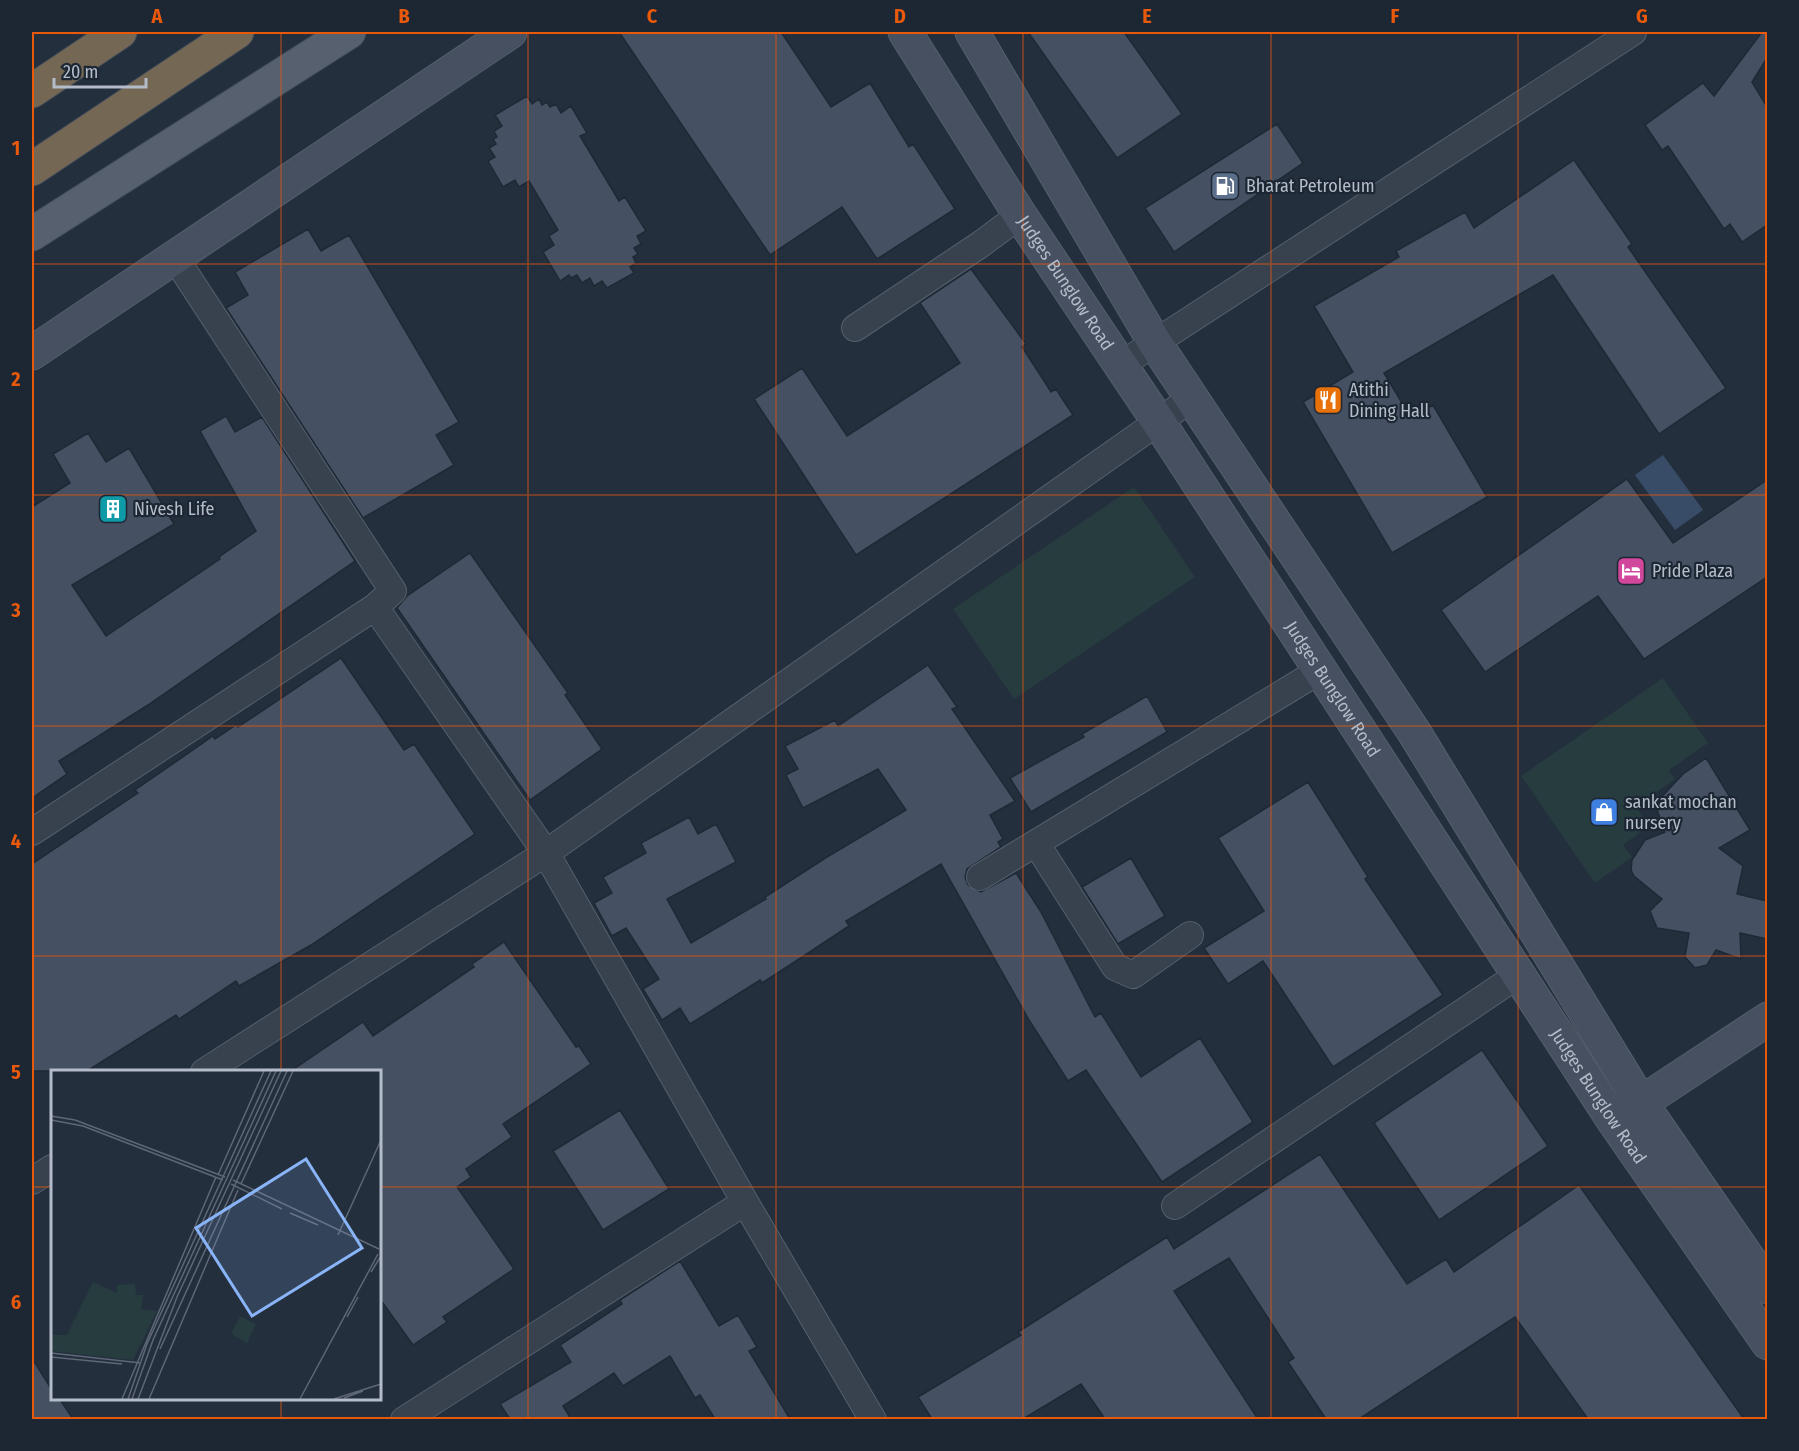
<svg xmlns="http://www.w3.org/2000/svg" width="1799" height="1451" viewBox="0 0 1799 1451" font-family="'Fira Sans Condensed',sans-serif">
  <rect width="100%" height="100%" fill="#242f3e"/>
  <path fill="#263c3f" d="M1134,487L1195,577L1014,699L953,609Z
    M1663,678L1708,743L1669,770L1675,779L1636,807L1649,826L1623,845L1632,857L1595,883L1521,776Z"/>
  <path fill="#394c67" d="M1663,455L1703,510L1675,530L1635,475Z"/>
  <path fill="#455162" stroke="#1f2835" stroke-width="1.5" d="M619,32H781L831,107L870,83L909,147L913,144L955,209L877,259L842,207L770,255Z
    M1028,32H1124L1182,114L1117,158Z
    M1762,32H1767V58L1752,82L1767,107V225L1742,242L1730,224L1724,229L1668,146L1662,150L1645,125L1703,83L1714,96Z
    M527,96L532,104L539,99L542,105L547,102L550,107L556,104L561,113L571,106L587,133L580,136L619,201L625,197L646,231L637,236L641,244L634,248L638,254L633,257L636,263L630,267L634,273L607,288L602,281L594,286L590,278L582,283L577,275L571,278L569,275L560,281L543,252L554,245L549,236L558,230L529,181L519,187L515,180L503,187L488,161L495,157L489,148L496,144L493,139L497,137L494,131L502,126L495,115Z
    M1277,124L1303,163L1174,252L1145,208Z
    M1574,160L1632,244L1628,247L1726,388L1659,434L1553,275L1384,373L1408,413L1412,411L1415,415L1433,405L1487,497L1392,553L1303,402L1353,372L1314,306L1399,257L1396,251L1465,212L1474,228Z
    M308,229L321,251L349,235L459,422L436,435L454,465L363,518L226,308L248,295L235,272Z
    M971,269L1026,344L1022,347L1048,387L1051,392L1056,389L1073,415L856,555L754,399L802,368L847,436L960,363L920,303Z
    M226,416L235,432L262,417L355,561L148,705L59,761L67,774L32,798V507L70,483L53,454L88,433L106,462L129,448L174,524L72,585L106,636L220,559L219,557L256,531L200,431Z
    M1627,479L1673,543L1767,480V577L1644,659L1598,596L1485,672L1441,610Z
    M470,553L568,693L565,695L602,749L530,800L397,608L407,596Z
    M341,658L404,750L414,744L475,834L311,945L239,986L236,981L179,1019L176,1015L87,1071H32V864L138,793L135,790L213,736L215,739L236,725L238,727Z
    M928,665L957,707L952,709L1015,801L990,815L1003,839L998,842L1001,847L967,869L965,877L968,885L981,892L1016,873L1041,912L1095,1017L1101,1013L1141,1077L1200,1038L1253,1122L1162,1182L1086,1070L1068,1081L1029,1020L941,864L846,921L849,926L793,963L762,983L760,980L690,1024L680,1008L662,1020L643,989L659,979L626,928L612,936L594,903L612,893L603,877L646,853L641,843L689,817L698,834L716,824L736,862L667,899L691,943L766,899L765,897L827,857L906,810L878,769L803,808L786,775L798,769L785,746L835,720L838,726Z
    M1147,696L1167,732L1031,812L1010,778L1084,737L1082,734Z
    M1706,758L1750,830L1719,848L1743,866L1737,894L1767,901V939L1740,933L1741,959L1716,950L1707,965L1695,968L1685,957L1689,933L1657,928L1650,911L1662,899L1634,876L1631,870L1632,860L1645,840L1665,832L1655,804L1683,774Z
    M1308,782L1368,877L1365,879L1443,995L1333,1067L1263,961L1228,984L1204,948L1264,911L1218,838Z
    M1131,858L1165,916L1118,944L1082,887Z
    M504,942L576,1047L579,1046L591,1064L503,1124L512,1137L466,1169L471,1177L457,1187L514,1269L443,1317L447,1322L413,1345L380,1299V1071H291L363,1022L373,1036L474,967L472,964Z
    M1482,1050L1548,1146L1439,1220L1374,1123Z
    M620,1110L669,1189L603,1230L553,1151Z
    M1320,1154L1407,1284L1446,1259L1454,1272L1579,1185L1744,1419H1588L1515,1317L1359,1419H1326L1288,1362L1294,1358L1229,1258L1174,1291L1258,1419H1105L1081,1384L1023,1419H932L918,1397L1021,1335L1018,1332L1167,1237L1174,1249Z
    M680,1261L719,1326L738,1315L757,1347L749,1351L790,1419H715L700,1395L695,1398L670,1356L623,1386L614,1373L563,1406L571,1419H510L500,1404L571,1362L560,1345L622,1304L620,1300Z
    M32,1358L52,1390V1398H59L73,1419H32Z"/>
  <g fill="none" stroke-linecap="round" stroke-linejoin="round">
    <g stroke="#565f6c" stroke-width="28">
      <path id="street" d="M174,256L393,591L375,607
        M855,328L981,244L1020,215
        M1119,366L1633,32
        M32,832L375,607L546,853L745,1202L873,1420
        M1036,843L1115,967L1133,975L1190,935
        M980,877L1319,671
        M204,1072L546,853L1192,398
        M32,1181L52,1168
        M1175,1206L1518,975
        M404,1420L745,1202"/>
    </g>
    <g stroke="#565f6c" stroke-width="35">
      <g id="secondary">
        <path id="s1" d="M905,32L1020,215L1158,421L1613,1120L1768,1343"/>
        <path d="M972,32L1155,343L1414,732L1641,1103L1768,1287"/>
        <path d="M32,353L510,32"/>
        <path d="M1624,1114L1768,1019"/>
      </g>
    </g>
    <g stroke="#414a57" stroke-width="35">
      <path id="primary" d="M32,234L349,32"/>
    </g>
    <g stroke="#434c59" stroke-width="35">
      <path id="highway" d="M32,91L120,32
        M32,169L237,32"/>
    </g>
    <use href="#street" stroke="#38414e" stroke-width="26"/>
    <use href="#secondary" stroke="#465061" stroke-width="33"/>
    <use href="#primary" stroke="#56606e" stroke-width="33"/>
    <use href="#highway" stroke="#746855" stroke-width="33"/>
  </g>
  <path fill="none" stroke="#e8590c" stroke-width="1.5" stroke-opacity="0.55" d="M281,32V1072M528,32V1420M776,32V1420M1023,32V1420M1271,32V1420M1518,32V1420M32,264H1768M32,495H1768M32,726H1768M32,956H1768M32,1187H52M380,1187H1768M281,1398V1420"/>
  <defs>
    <g id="fuel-square" transform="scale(1.5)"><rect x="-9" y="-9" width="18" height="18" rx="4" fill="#5c6f8a" stroke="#1d2633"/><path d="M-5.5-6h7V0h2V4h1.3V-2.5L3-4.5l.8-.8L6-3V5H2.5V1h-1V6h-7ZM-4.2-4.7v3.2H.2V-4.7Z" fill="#fff"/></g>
    <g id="restaurant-square" transform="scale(1.5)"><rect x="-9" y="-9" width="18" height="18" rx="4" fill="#e8710a" stroke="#1d2633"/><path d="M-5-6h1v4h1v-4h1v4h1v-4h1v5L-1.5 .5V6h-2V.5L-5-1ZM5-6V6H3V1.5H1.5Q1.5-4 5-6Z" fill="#fff"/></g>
    <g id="building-square" transform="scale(1.5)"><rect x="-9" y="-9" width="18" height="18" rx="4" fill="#0f9aa8" stroke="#1d2633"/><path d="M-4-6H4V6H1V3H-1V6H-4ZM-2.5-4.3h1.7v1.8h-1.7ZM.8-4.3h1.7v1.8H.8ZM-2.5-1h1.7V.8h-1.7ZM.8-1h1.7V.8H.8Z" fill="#fff"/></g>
    <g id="hotel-square" transform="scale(1.5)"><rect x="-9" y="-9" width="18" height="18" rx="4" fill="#d1479c" stroke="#1d2633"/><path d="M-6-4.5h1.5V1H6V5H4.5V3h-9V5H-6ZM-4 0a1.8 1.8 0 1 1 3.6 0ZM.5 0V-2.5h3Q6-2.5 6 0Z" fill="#fff"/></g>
    <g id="shop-square" transform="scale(1.5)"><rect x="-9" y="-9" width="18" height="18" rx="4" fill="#3f7fe0" stroke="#1d2633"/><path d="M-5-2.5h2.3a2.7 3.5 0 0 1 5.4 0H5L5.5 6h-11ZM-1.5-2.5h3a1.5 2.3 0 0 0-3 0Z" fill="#fff"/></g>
  </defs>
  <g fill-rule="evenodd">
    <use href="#fuel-square" x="1225" y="186"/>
    <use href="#restaurant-square" x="1328" y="400"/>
    <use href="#building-square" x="113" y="509"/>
    <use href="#hotel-square" x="1631" y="571"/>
    <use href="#shop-square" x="1604" y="812"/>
  </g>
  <g text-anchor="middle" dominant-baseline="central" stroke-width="4.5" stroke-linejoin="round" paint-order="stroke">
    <g font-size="18" fill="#b4bcc9" stroke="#1d2633" text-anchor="start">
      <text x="1246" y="186">Bharat Petroleum</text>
      <text x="1349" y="390">Atithi<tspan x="1349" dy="21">Dining Hall</tspan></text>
      <text x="134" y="509">Nivesh Life</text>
      <text x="1652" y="571">Pride Plaza</text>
      <text x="1625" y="802">sankat mochan<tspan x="1625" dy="21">nursery</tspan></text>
    </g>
    <g font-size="18" fill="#b4bcc9" stroke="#1d2633">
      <text stroke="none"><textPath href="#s1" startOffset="298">Judges Bunglow Road</textPath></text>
      <text stroke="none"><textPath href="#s1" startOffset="784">Judges Bunglow Road</textPath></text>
      <text stroke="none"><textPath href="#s1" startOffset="1270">Judges Bunglow Road</textPath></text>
    </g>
  </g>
  <g transform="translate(51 1070)">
    <rect width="330" height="330" fill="#242f3e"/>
    <path d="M42,212L66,223V215L84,214L85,225H92L90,239L106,241L82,290L0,281V265H16ZM189,246L205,254L196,273L180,264Z" fill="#263c3f"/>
    <path fill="none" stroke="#5e6776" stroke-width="1.5" d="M0,46L24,50L174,107M0,50L32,56L172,110M167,105L213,1M182,110L328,179M180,114L231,139M190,114L242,1M239,143L267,155M287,165L330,70M320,202L330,186M296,247L307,227M109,279L236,1M0,283L90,293M0,287L71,294M293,328L312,321M71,329L165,107M77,329L96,274L220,1M81,329L102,270L225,1M87,329L126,227L230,1M98,329L187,120M249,329L327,184M283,329L330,314"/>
    <path fill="#8ab4f8" fill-opacity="0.15" stroke="#8ab4f8" stroke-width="3" d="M255,89L311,178L201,246L145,158Z"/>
    <rect width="330" height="330" fill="none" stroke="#b4bcc9" stroke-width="3"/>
  </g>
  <rect width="1799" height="1451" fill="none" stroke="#1d2633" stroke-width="66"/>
  <path d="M54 78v9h92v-9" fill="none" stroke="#b4bcc9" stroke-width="3"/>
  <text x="63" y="78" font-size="18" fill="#b4bcc9" stroke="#1d2633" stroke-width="4.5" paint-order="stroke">20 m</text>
  <rect x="33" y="33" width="1733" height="1385" fill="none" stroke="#e8590c" stroke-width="2"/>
  <g font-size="20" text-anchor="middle" font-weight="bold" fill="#e8590c">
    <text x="157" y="23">A</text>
    <text x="404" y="23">B</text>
    <text x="652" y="23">C</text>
    <text x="900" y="23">D</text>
    <text x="1147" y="23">E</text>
    <text x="1395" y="23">F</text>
    <text x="1642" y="23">G</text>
    <text x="16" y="155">1</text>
    <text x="16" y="386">2</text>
    <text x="16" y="617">3</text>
    <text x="16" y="848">4</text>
    <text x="16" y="1079">5</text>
    <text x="16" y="1309">6</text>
  </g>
</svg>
